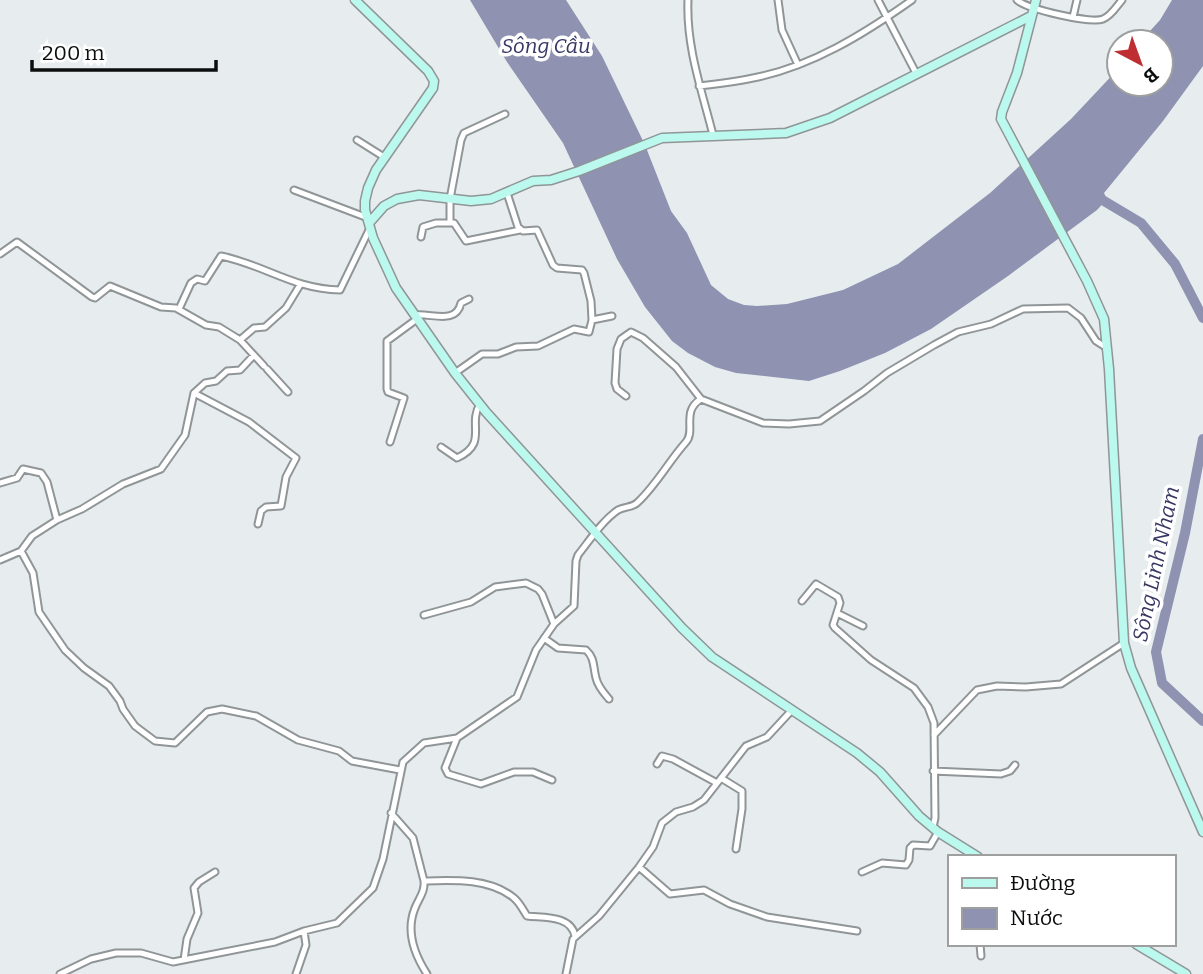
<svg xmlns="http://www.w3.org/2000/svg" width="1203" height="974" viewBox="0 0 1203 974" font-family="Bitter,serif">
  <rect width="100%" height="100%" fill="#e7edef"/>
  <path fill="#8f92b0" d="M470,0H566L602,56L645,145L671,211L687,233L711,285L728,299L744,305L757,306L787,304L843,290L898,264L990,193L1071,119L1119,68V84H1161V42H1140L1160,20L1172,0H1203V66L1163,121L1104,193L1107,199L1097,210L1008,276L931,329L885,353L840,371L809,381L736,373L715,367L688,353L672,341L645,307L617,259L563,143L507,62Z"/>
  <g fill="none" stroke-linecap="round" stroke-linejoin="round">
    <path stroke="#8f92b0" stroke-width="10" d="M1094,195L1141,223L1175,264L1203,318
      M1203,439L1185,533L1156,652L1162,683L1203,721"/>
    <g stroke="#909597" stroke-width="9">
      <path id="street" d="M688,0C686,47 702,91 713,135
        M778,0L782,30L798,65
        M878,0L916,73
        M1017,0C1027,9 1091,24 1103,19C1111,16 1116,7 1122,0
        M1073,17L1077,0
        M699,86C717,84 735,82 753,78C811,67 864,34 912,0
        M357,140L384,157
        M294,190L368,218
        M507,193L518,227L523,231L537,230L553,265L557,268L582,270L584,273L591,301L592,320
        M450,222V199L461,140L464,133L505,114
        M421,237L423,227L436,223H454L466,241L520,230
        M0,254L17,242L92,297L95,298L110,286L161,307L176,308L206,325L219,327L240,340L264,366
        M179,309L191,283L197,279L205,281L221,256C265,265 293,289 340,290L370,228
        M415,315C432,313 456,325 461,303L469,299
        M240,340L254,328L265,327L286,308L300,285
        M267,369L288,392
        M455,373L482,354H498L516,347L538,346L574,329L589,332L592,320L612,316
        M194,393L249,422L296,458L286,477L281,506L266,507L261,511L258,524
        M626,396L617,389L615,383L617,349L621,339L631,332L643,338L676,367L701,399L763,423L789,424L820,421L864,391L887,373L934,345L958,332L991,324L1023,309L1068,308L1081,318L1096,341L1107,348
        M390,442L404,398L388,392L387,389V341L417,319
        M441,447L457,458C489,443 467,425 480,404
        M0,483L17,478L23,469L41,473L47,482L57,520
        M21,551L33,573L39,612L65,650L84,668L109,686L120,701L123,709L135,726L155,741L175,743L207,712L222,709L256,716L298,740L339,751L352,761L400,770
        M0,560L21,551L32,536L57,520L82,509L123,484L161,469L185,435L194,393L205,383L216,381L227,371L240,370L254,355
        M802,601L816,584L838,597L840,603L833,625L835,628L871,660L914,688L928,707L934,723L935,818L933,827
        M837,613L863,626
        M424,615L471,602L495,587L526,583L538,589L542,594L554,624
        M544,638L558,648L586,650C595,658 593,667 596,678C598,687 604,693 609,699
        M934,735L977,690L997,686L1026,687L1061,684L1124,643
        M457,738L445,768L448,774L481,784L514,772H533L552,780
        M657,764L662,756L673,759L717,783
        M933,771L1001,774L1010,771L1015,765
        M721,778L742,791V809L736,849
        M391,813L413,838L424,881C425,892 419,898 415,908C406,930 414,954 427,974
        M639,867L670,894L704,890L730,904L767,917L857,931
        M862,872L882,863L906,865L909,860L910,848L913,845L930,846L938,832
        M424,881C453,880 490,878 514,898C520,903 523,910 527,916C544,918 571,915 575,936
        M980,944L981,956
        M184,960L187,939L198,913L194,888L199,882L215,872
        M60,974L91,959L116,953H141L173,962L275,942L304,931L337,923L373,888L383,859L403,762L424,743L457,738L517,697L536,650L554,624L574,606L576,561L578,555C590,540 602,521 618,510C625,506 633,508 638,502C657,484 669,461 686,442C696,431 681,411 701,399
        M296,974L306,945L304,931
        M566,974L573,939L599,916L639,867L653,847L662,823L676,812L693,807L704,800L746,746L767,737L792,710"/>
    </g>
    <g stroke="#909597" stroke-width="11">
      <path id="secondary" d="M355,0L428,71L434,81L433,88L376,170L368,188L365,201V210L373,238L396,288L455,373L486,412L682,628L712,657L857,753L880,772L919,816L938,832L978,857
        M1036,0L1017,73L1002,112L1001,119L1087,281L1104,319L1109,369L1124,643L1131,668L1203,832
        M369,223L384,206L397,199L419,195L471,201L491,199L533,181L551,180L579,171L662,138L786,133L830,118L1031,16
        M1136,944L1186,974"/>
    </g>
    <use href="#street" stroke="#fff" stroke-width="5"/>
    <use href="#secondary" stroke="#bbf8ee" stroke-width="8"/>
  </g>
  <g text-anchor="middle" dominant-baseline="central" stroke-width="7" stroke-linejoin="round" paint-order="stroke">
    <g font-size="21" font-style="italic" fill="#363763" stroke="#fff">
      <text x="546" y="46">Sông Cầu</text>
      <text transform="translate(1156 564) rotate(-78)">Sông Linh Nham</text>
    </g>
  </g>
  <rect x="948" y="855" width="228" height="91" fill="#ffffff" stroke="#9e9f9f" stroke-width="2"/>
  <rect x="962" y="878" width="35" height="10" fill="#bbf8ee" stroke="#9e9f9f" stroke-width="2"/>
  <text x="1010" y="890" font-size="21" fill="#0c0e0e">Đường</text>
  <rect x="962" y="908" width="35" height="21" fill="#8f92b0" stroke="#9e9f9f" stroke-width="2"/>
  <text x="1010" y="925" font-size="21" fill="#0c0e0e">Nước</text>
  <g transform="translate(1140 63) rotate(139)"><circle r="33" fill="#ffffff" stroke="#9e9f9f" stroke-width="2"/>
  <path d="M0-5L12 26L0 18L-12 26Z" fill="#be2e33"/>
  <text y="-10" font-size="19" font-weight="bold" text-anchor="middle" fill="#0c0e0e">B</text>
  </g>
  <path d="M32 60v10h184v-10" fill="none" stroke="#0c0e0e" stroke-width="3.5"/>
  <text x="42" y="60" font-size="21" fill="#0c0e0e" stroke="#ffffff" stroke-width="5" paint-order="stroke">200 m</text>
</svg>
